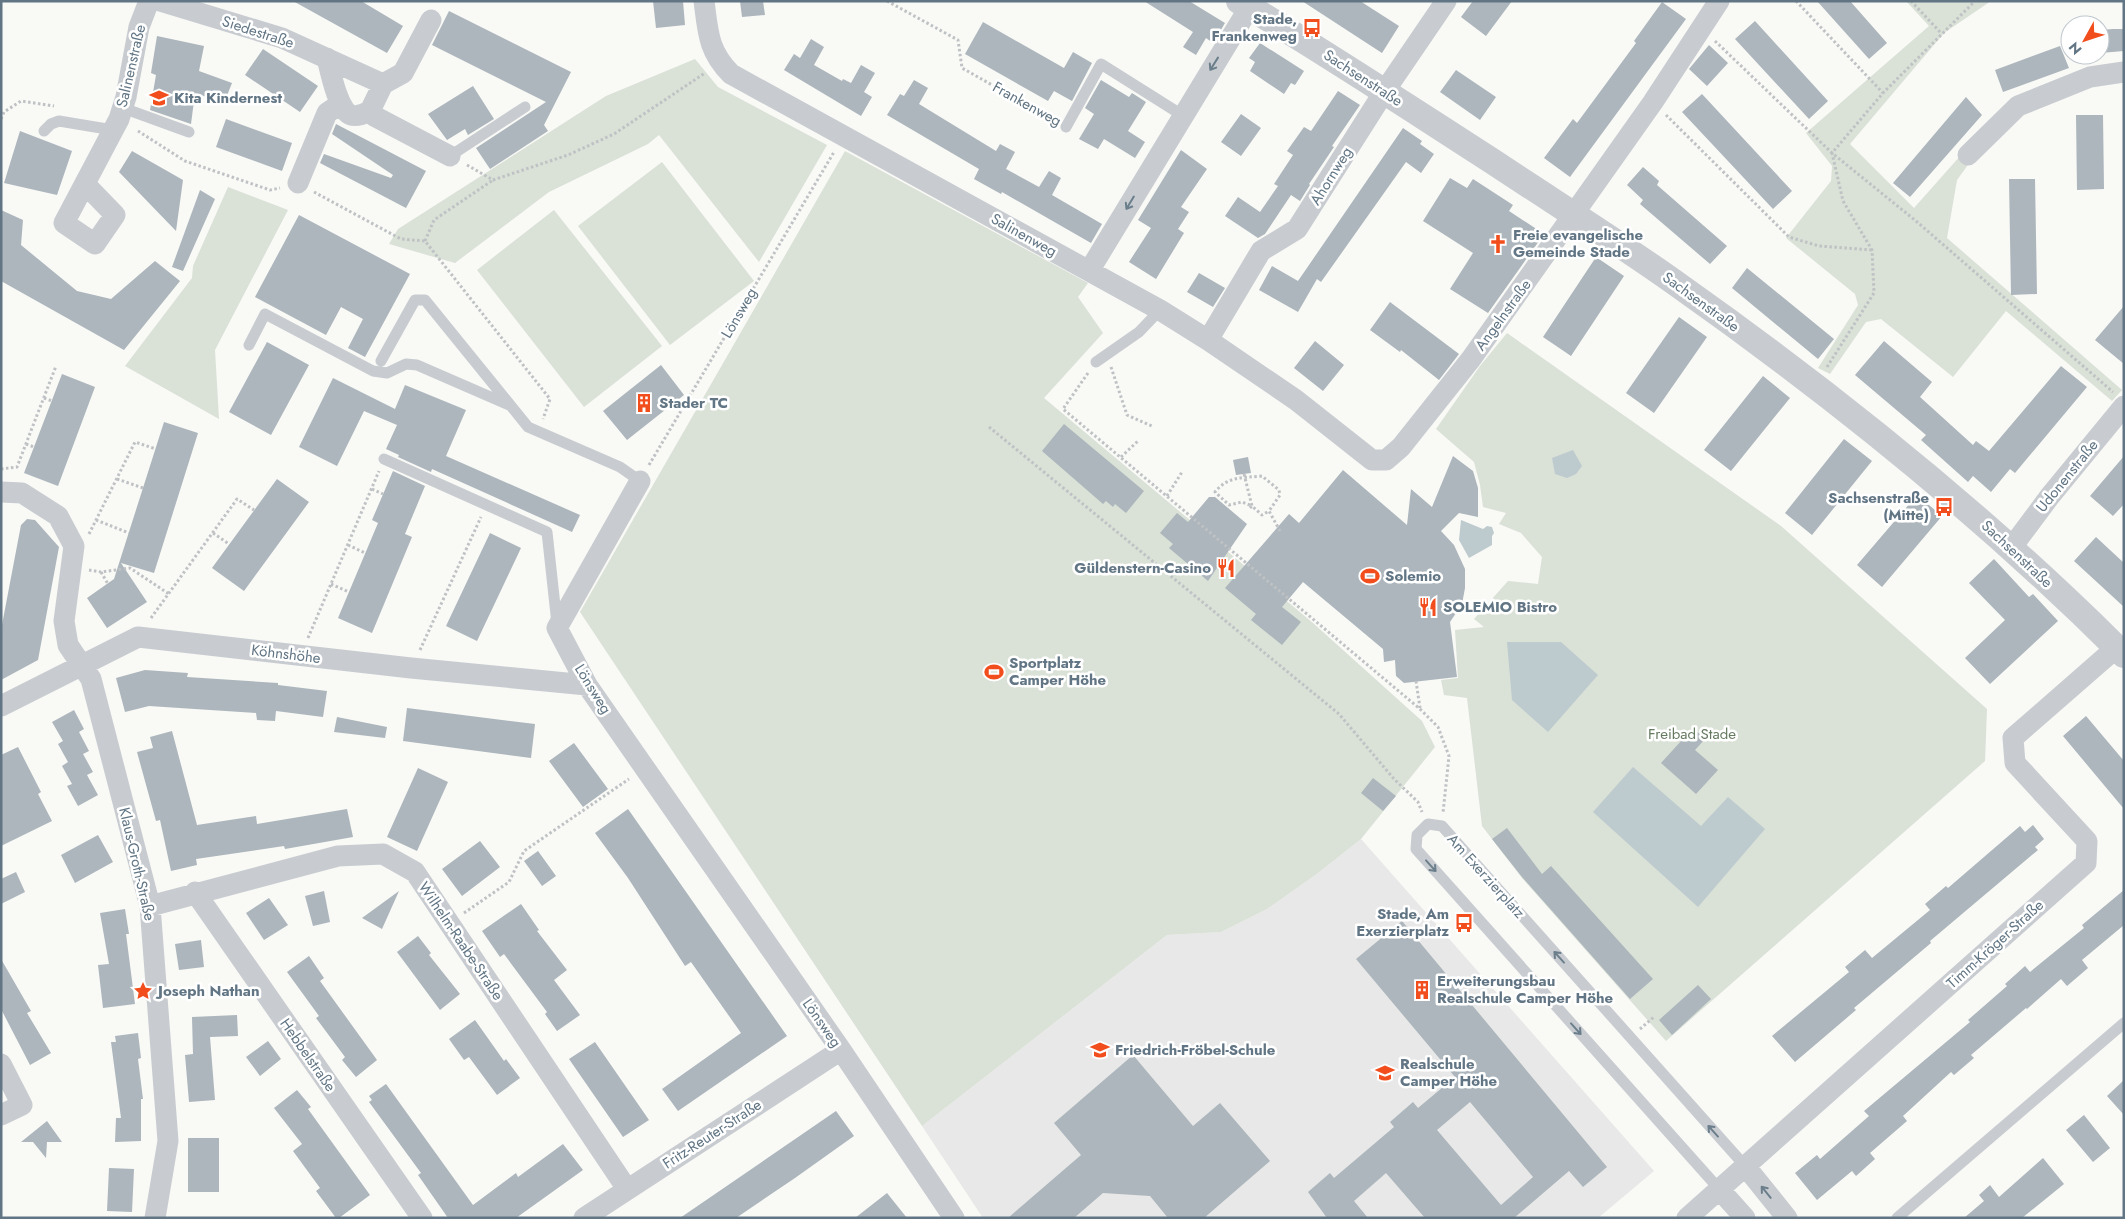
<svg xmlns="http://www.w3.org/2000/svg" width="2125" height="1219" viewBox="0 0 2125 1219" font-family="Jost,sans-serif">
  <rect width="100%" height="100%" fill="#f9f9f6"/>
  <path fill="#e7e8e7" d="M1361,839L1654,1171L1598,1218H983L922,1126L1167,935L1221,932L1267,909L1318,873Z"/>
  <path fill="#dae1d7" d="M1906,1H1991L1944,33L1850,144L1914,208L1961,155L1970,162L1957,180L1947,238L2122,390L2112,401L2006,311L1953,377L1881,319L1866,322L1830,374L1818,368L1858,305L1855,294L1786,238L1831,181L1832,166L1806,133L1929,26Z
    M695,59L718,87L827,145L759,262L659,135L648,144L549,192L455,263L389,244L398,229L606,96Z
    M845,151L1088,283L1078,297L1103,333L1044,398L1313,623L1422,721L1435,747L1361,839L1318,873L1267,909L1221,932L1167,935L922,1126L580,612Z
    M662,162L754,281L670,345L578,226Z
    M228,187L288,210L215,350L219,419L125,366L192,278L193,266Z
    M554,210L662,346L584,407L477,270Z
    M1507,333L1781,526L1987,709L1985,761L1666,1041L1522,878L1482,826L1467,698L1444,695L1441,680L1458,678L1455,630L1484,627L1474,619L1508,581L1538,584L1542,557L1521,533L1499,524L1506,513L1483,507L1480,485L1474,462L1436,429L1480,366Z"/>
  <path fill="#bdcace" d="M1573,450L1582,466L1576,474L1567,478L1555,474L1552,458Z
    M1461,520L1483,529L1487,526L1492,527L1494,533L1492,536V545L1469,558L1459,540Z
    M1507,642H1561L1598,675L1548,732L1512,700Z
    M1633,767L1701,826L1728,797L1765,829L1698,907L1593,812Z"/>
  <path fill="#acb6bc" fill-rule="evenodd" d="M293,1H361L403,26L387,53Z
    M653,1H683L685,25L656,28Z
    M740,1H763L765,15L742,17Z
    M1144,1H1189L1225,23L1213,43L1206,38L1196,55L1183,47L1193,32Z
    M1302,1H1360L1399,26L1382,53Z
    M1473,1H1512L1486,36L1461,17Z
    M1817,1H1850L1887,43L1869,59Z
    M1662,2L1686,19L1570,177L1544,158L1573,119L1577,123L1636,43L1634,41Z
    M449,11L571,72L544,125L548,131L490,169L476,148L546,102L432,45Z
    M1755,21L1828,101L1809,119L1735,39Z
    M983,22L1064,68L1073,52L1092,63L1072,101L1054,91L1048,101L965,54Z
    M2113,29H2124V51L2100,53V30Z
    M157,36L204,46L199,71L232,83L224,103L195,93L191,124L150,110L156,75L151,73Z
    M811,39L824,47L814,65L842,81L843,79L851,83L861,65L875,73L864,92L872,97L861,116L784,70L794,54L800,58Z
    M1260,43L1304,71L1295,85L1291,83L1284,94L1250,71L1255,62L1249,58Z
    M1709,45L1728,63L1707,86L1689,69Z
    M2060,46L2069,68L2003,92L1995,70Z
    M263,49L318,86L300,112L245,75Z
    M1456,70L1496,97L1480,120L1440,92Z
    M914,80L928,88L919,104L996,151L1000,144L1015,152L1006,169L1039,187L1049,171L1061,178L1052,195L1102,224L1091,243L1002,192L1001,194L974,179L979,169L887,115L900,94L904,96Z
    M1101,80L1129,97L1132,93L1146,102L1128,131L1145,142L1135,158L1104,139L1098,149L1079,139L1094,114L1085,108Z
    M473,86L494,119L468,135L465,129L447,140L428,114Z
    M1338,91L1360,105L1332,146L1334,147L1309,184L1310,185L1300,201L1291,195L1265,234L1258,238L1225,216L1238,197L1260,212L1278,186L1274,184L1293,155L1287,151L1304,127L1311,131Z
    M1702,94L1792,191L1773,209L1682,112Z
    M1966,97L1982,115L1910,197L1893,183Z
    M1241,114L1261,128L1241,156L1221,142Z
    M2076,115H2103L2104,189L2077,190Z
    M226,119L292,143L282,171L216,147Z
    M336,124L426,171L406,208L320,163L324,154L391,178L393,175L332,134Z
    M1403,128L1422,141L1420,144L1434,154L1421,173L1406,162L1321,282L1317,279L1298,312L1259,290L1272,266L1298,281Z
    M20,131L72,151L57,195L4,183Z
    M1181,150L1207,169L1181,207L1189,212L1178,229L1184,233L1156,279L1129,262L1151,228L1138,220Z
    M132,151L183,180L176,231L119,172Z
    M1643,167L1659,181L1657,185L1727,246L1710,264L1640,204L1643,200L1627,185Z
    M1450,178L1467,188L1473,179L1513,205L1509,211L1544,234L1488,313L1450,289L1473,253L1423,221Z
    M2009,179H2035L2037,294L2011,295Z
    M200,190L215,199L183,271L172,267Z
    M1,210L23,220L21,245L77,291L111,299L155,261L180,281L124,350L1,281Z
    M299,215L410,274L365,357L348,348L363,319L341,307L326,335L255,297Z
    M1596,257L1624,276L1571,356L1543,337Z
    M1747,268L1834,339L1818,359L1732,288Z
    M1199,273L1225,288L1213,307L1187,292Z
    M1390,302L1459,354L1439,380L1401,350L1400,352L1370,330Z
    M2124,306V364L2095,340Z
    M1679,317L1707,337L1654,413L1626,393Z
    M1315,341L1344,365L1323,391L1294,368Z
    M1884,341L1932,382L1920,397L1973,445L1976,441L1989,451L2061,366L2087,387L2015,473L2010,469L1991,492L1973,476L1968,482L1921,440L1926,435L1855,375Z
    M267,342L309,365L271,435L229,412Z
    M661,365L684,395L627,440L603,411Z
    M62,374L95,387L58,486L24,473Z
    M1763,376L1790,398L1731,471L1704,450Z
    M333,378L395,409L405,385L466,410L446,456L580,515L572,532L432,469L431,472L398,457L399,455L386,449L397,425L364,411L337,466L299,447Z
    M164,422L198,433L154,573L121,563L147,602L107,628L87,598L114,579Z
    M1064,424L1144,491L1126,513L1115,504L1113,507L1106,501L1103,504L1042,451Z
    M1844,439L1872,461L1812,535L1785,513Z
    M1453,456L1473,471L1478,488V517L1459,513L1441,531L1454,545L1465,569V588L1462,604L1450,622L1457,677L1404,683L1396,676L1395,660L1384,662L1383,649L1303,582L1282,607L1301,622L1282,645L1251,620L1256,614L1225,588L1289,514L1299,523L1343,470L1407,525L1411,489L1432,507Z
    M2124,456V504L2113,516L2090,496Z
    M1248,457L1251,473L1236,475L1233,460Z
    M393,471L425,486L405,534L412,537L372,633L338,618L378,523L372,520Z
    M277,479L309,502L244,591L212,568Z
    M1917,495L1942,516L1882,587L1857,565Z
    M1209,497H1215L1247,524L1208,581L1169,548L1173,544L1160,533L1177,513L1188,522Z
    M27,519L35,520L59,547L38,660L1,680V630L21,525Z
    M490,533L521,548L477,641L446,626Z
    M2096,537L2124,563V607L2074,561Z
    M1994,559L2029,597L2033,594L2058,621L1990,684L1965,658L2005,620L1969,583Z
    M145,670L188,673L187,677L278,683V685L327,691L323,717L276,711L275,721L257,720L256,713L149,706L125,712L116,678Z
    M407,708L535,724L531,758L403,741Z
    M74,710L84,729L79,732L89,751L83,754L93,772L87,775L98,795L78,806L67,786L72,784L62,766L68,762L58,744L63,741L52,722Z
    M2086,716L2124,761V809L2063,736Z
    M337,717L387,727L385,738L334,732Z
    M1693,728L1705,739L1695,750L1718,770L1696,794L1661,763Z
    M172,731L197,825L256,816L257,824L347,809L353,837L285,849L284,846L196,859L197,865L171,871L160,820L156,821L137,752L153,748L150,737Z
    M574,743L608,789L583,807L549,761Z
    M18,747L41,792L38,794L52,821L1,846V755Z
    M418,768L448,782L417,851L387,837Z
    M1373,778L1396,796L1383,811L1361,793Z
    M628,809L787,1036L678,1111L662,1089L741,1033L691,962L685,966L628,878L595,833Z
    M2033,825L2044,839L2035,847L2038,850L1930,941L1931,943L1854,1008L1856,1010L1795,1062L1772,1036L1849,972L1845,967L1865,950L1872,958L1930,910L1925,904L1946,886L1948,888L2020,826L2025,832Z
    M1507,828L1542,874L1551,866L1653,979L1630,999L1522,877L1492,839Z
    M98,835L113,862L75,883L61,855Z
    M480,841L500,867L462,896L442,869Z
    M538,851L556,876L542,886L524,861Z
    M16,872L25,892L1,904V879Z
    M2124,890V925L2082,960L2088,968L2067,986L2061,979L2027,1009L2026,1008L1971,1055L1974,1058L1954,1075L1951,1072L1903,1116L1907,1121L1870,1153L1875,1159L1856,1176L1852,1171L1817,1200L1795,1173L1817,1155L1820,1159L1869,1116L1864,1111L1970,1022L1968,1020L2007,986L2005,984L2025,966L2030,972L2084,928L2082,925Z
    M324,891L330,922L313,926L305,896Z
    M399,891L382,929L362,918Z
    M269,898L288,925L264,940L246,913Z
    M521,904L539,930L537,931L567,970L554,980L580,1015L557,1031L545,1014L547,1012L504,954L500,957L482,931Z
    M125,909L129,934H126L135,1004L103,1008L98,965L109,964L100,913Z
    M1402,921L1607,1167L1583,1187L1569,1171L1514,1218H1425L1386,1173L1354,1201L1368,1218H1327L1308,1192L1330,1173L1334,1178L1394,1127L1390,1122L1413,1102L1418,1108L1455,1077L1356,959ZM1470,1102L1533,1177L1501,1205L1437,1130Z
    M418,936L431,953L429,955L460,994L440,1010L397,952Z
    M201,940L204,967L179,970L175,944Z
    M309,956L324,978L320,981L377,1060L356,1077L342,1060L345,1057L316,1018L319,1016L287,972Z
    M1,959L31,1011L27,1013L51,1053L30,1065L1,1009Z
    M1698,985L1711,999L1672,1035L1659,1020Z
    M237,1015L238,1036L210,1037L215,1100L189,1102L185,1055L193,1054L192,1017Z
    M475,1020L504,1061L506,1059L520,1078L497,1095L469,1057L464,1060L449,1039Z
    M138,1033L141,1058L138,1059L143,1099H141V1141L115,1142L116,1118H121L111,1042H116L115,1036Z
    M268,1041L281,1059L260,1076L246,1057Z
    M595,1042L649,1120L623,1137L569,1059Z
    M1133,1055L1193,1126L1220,1103L1270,1161L1204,1218H1168L1150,1196L1103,1193L1074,1218H1008L1081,1155L1054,1123Z
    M2124,1080V1115L2107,1096Z
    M386,1084L473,1205L516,1173L518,1177L563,1144L583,1170L516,1218H448L418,1175L421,1173L369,1102L372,1100L369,1096Z
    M297,1090L311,1107L308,1109L370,1195L339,1218H336L316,1191L320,1188L293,1151L302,1144L274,1108Z
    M836,1111L854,1136L795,1178L736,1218H680Z
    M2084,1115L2110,1148L2093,1162L2066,1130Z
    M47,1121L62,1142H47L46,1158L33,1142H21Z
    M188,1138H219V1192H188Z
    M2043,1158L2064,1184L2022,1218H1964L1984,1201L1979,1195L1990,1185L1999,1197Z
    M109,1168L134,1169L132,1212L107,1211Z
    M887,1193L907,1218H855Z"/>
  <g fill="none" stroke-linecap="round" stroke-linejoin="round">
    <path stroke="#bfc2c4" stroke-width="3" stroke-dasharray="2.5 2.5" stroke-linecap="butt" d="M887,1L958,40L962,68L1054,120
      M1796,1L1883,93
      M1911,1L1941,33
      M1715,41L1832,153L1916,221L2113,392
      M1666,115L1789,237L1819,246L1872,250
      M1,119L4,112L21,101L54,106
      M138,131L185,161L270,190L280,188
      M467,165L493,180L568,155L614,134L705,73
      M314,192L401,239L425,241L550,399L543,419
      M425,241L434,220L493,180
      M1111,367L1127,415L1152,426
      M1827,367L1874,293L1872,250L1843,201L1832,153L1883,93L1975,1
      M1088,373L1063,409L1420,709L1438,727L1449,756L1443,813
      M44,398L52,401
      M989,427L1339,714L1394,779L1418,802L1422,812
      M26,444L34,447
      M1121,457L1139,440
      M649,465L834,152
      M1,469L17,467L56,366
      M1244,474L1252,506L1262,515L1269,511L1280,531
      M117,479L143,488
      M372,489L383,494
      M1167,496L1182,472
      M1250,508L1252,506L1242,502L1229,505L1215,492C1228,476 1242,478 1262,476L1279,490L1280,495L1269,511
      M96,520L129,533
      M213,533L229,544
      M89,534L135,442L156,449
      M348,545L365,553
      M89,570L101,572L130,568L169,594
      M101,572L108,584
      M331,584L349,592
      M151,618L237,499L254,510
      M308,638L379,471
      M420,650L481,517
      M1416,681L1420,708
      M464,913L509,882L524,851L629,779
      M1640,1029L1655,1016"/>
    <path stroke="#c8ccd0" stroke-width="11" d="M123,108L189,132
      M1066,127L1101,64L1182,115
      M44,131L51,124L59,121L113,130
      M450,156L525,107
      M249,345L265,314L373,371L387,373L406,364L417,365L509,405
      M381,361L415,300H425L528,427L620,467L640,481
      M1096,362L1139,332L1160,310
      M384,459L547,532L557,624
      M1720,1190L1416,849L1417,835L1428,824L1442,826L1746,1167
      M1897,1218L2124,1023"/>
    <path stroke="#c8ccd0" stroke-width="21" d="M160,1L282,38L383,84
      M704,1C708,32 708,51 731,74L1160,310L1208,340L1296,400L1372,460H1386L1401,447L1471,359L1653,102L1719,1
      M327,58C330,70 338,111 351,115C357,117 364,114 370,111L383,84
      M383,84L403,73L431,20
      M370,111L374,116L450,156
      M1968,155L2018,106L2090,77L2124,72
      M298,183L327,113L340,104
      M85,184L115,215L95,244L64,223L119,119L126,97L139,27L149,1
      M1089,271L1249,8
      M1208,340L1261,251L1297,229L1384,92L1446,1
      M640,481L557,628L587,685L841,1050L954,1218
      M1,492L22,493L58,516L74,546L64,621L68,645L91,679L150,906L168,1141L155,1218
      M2012,547L2050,496L2124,406
      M1,706L138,637L411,668L587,685
      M195,892L422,1218
      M150,906L338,856L383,854L415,872L627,1189
      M1,1064L22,1105L1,1115
      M1746,1167L1787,1218
      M1720,1190L1745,1218
      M584,1218L841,1050
      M1687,1218L2086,863L2087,841L2015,763L2013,738L2116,648"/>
    <path stroke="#c8ccd0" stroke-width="26" d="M1239,1C1325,52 1408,107 1492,161C1555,203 1620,243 1681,287C1838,398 1988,519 2124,655"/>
  </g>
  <defs><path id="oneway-shaft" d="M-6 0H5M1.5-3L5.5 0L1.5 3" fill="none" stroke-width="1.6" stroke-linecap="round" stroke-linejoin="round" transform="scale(1.25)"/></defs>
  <g stroke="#6b7e8c">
    <use href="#oneway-shaft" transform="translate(1214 64) rotate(122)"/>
    <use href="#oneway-shaft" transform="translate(1130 203) rotate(121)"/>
    <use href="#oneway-shaft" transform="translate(1431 866) rotate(48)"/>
    <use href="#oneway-shaft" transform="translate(1559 957) rotate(-132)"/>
    <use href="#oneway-shaft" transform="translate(1576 1029) rotate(48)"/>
    <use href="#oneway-shaft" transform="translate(1713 1131) rotate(-132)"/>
    <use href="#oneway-shaft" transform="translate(1766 1192) rotate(-129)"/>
  </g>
  <defs>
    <g id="bus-bare" transform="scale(1.5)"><path d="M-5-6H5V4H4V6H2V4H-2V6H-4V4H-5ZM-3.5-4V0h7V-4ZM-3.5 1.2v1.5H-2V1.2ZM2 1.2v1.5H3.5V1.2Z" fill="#f24e1d" stroke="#fff" stroke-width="2.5" paint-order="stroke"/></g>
    <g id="school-bare" transform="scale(1.5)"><path d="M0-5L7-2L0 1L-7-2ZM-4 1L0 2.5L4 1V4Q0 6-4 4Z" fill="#f24e1d" stroke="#fff" stroke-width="2.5" paint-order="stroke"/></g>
    <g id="church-bare" transform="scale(1.5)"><path d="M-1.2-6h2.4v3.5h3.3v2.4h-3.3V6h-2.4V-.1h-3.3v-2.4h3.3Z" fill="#f24e1d" stroke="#fff" stroke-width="2.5" paint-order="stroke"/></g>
    <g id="building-bare" transform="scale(1.5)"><path d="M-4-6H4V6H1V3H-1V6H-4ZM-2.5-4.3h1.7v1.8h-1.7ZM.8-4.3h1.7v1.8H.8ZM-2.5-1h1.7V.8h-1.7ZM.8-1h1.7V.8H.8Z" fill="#f24e1d" stroke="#fff" stroke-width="2.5" paint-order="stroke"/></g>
    <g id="restaurant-bare" transform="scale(1.5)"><path d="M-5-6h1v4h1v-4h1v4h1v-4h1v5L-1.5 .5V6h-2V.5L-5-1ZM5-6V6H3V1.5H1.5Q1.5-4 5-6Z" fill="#f24e1d" stroke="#fff" stroke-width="2.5" paint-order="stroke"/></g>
    <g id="stadium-bare" transform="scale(1.5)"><path d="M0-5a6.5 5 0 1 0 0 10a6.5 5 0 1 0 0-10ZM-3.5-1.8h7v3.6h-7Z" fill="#f24e1d" stroke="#fff" stroke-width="2.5" paint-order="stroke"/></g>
    <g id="sight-bare" transform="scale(1.5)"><path d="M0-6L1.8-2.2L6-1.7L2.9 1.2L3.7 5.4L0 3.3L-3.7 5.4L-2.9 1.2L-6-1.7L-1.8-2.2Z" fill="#f24e1d" stroke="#fff" stroke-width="2.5" paint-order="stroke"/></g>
  </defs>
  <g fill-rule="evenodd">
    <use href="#bus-bare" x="1312" y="28"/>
    <use href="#school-bare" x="159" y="98"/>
    <use href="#church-bare" x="1498" y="244"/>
    <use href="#building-bare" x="644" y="403"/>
    <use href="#bus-bare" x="1944" y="507"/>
    <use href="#restaurant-bare" x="1226" y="568"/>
    <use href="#stadium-bare" x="1370" y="576"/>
    <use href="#restaurant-bare" x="1428" y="607"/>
    <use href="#stadium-bare" x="994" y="672"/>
    <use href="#bus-bare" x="1464" y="923"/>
    <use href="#building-bare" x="1422" y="990"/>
    <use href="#sight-bare" x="143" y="991"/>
    <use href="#school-bare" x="1100" y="1050"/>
    <use href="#school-bare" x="1385" y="1073"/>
  </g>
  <g text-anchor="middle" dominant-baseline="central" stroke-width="5" stroke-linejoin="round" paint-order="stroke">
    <g font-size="15" font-weight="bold" fill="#617584" stroke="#fff" text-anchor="start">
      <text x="1297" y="19" text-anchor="end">Stade,<tspan x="1297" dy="17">Frankenweg</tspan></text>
      <text x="174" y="98">Kita Kindernest</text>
      <text x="1513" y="235">Freie evangelische<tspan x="1513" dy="17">Gemeinde Stade</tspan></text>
      <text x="659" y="403">Stader TC</text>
      <text x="1929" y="498" text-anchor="end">Sachsenstraße<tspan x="1929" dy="17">(Mitte)</tspan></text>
      <text x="1211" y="568" text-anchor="end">Güldenstern-Casino</text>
      <text x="1385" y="576">Solemio</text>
      <text x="1443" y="607">SOLEMIO Bistro</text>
      <text x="1009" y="663">Sportplatz<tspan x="1009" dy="17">Camper Höhe</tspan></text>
      <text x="1449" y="914" text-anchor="end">Stade, Am<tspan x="1449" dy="17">Exerzierplatz</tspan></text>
      <text x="1437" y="981">Erweiterungsbau<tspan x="1437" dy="17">Realschule Camper Höhe</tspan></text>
      <text x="158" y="991">Joseph Nathan</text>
      <text x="1115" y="1050">Friedrich-Fröbel-Schule</text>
      <text x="1400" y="1064">Realschule<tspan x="1400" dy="17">Camper Höhe</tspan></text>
    </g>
    <g font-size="15" fill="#617584" stroke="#fff">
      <text transform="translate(258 32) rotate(18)">Siedestraße</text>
      <text transform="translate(131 66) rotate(-77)">Salinenstraße</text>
      <text transform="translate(1363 78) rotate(33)">Sachsenstraße</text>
      <text transform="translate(1027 104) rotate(29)">Frankenweg</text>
      <text transform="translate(1331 176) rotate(-58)">Ahornweg</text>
      <text transform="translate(1024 235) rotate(29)">Salinenweg</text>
      <text transform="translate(1701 302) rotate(36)">Sachsenstraße</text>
      <text transform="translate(739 313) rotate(-60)">Lönsweg</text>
      <text transform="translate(1503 315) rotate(-54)">Angelnstraße</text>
      <text transform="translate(2067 476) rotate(-51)">Udonenstraße</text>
      <text transform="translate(2017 554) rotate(43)">Sachsenstraße</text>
      <text transform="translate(286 654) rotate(7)">Köhnshöhe</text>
      <text transform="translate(593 689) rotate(58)">Lönsweg</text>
      <text transform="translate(137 864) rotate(77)">Klaus-Groth-Straße</text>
      <text transform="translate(1486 876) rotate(48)">Am Exerzierplatz</text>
      <text transform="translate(461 941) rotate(56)">Wilhelm-Raabe-Straße</text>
      <text transform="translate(1995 944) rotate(-42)">Timm-Kröger-Straße</text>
      <text transform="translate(822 1023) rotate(55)">Lönsweg</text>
      <text transform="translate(308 1055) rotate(55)">Hebbelstraße</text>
      <text transform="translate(712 1134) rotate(-33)">Fritz-Reuter-Straße</text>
    </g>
    <g font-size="15" fill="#667a61" stroke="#fff">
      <text x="1692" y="734">Freibad Stade</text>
    </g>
  </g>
  <rect width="2125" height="1219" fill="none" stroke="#617584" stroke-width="5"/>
  <g transform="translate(2085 40) rotate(230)"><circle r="24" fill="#ffffff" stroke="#c0c8ce"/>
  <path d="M0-4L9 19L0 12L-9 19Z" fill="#f24e1d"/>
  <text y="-8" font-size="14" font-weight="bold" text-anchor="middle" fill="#617584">N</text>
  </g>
</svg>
